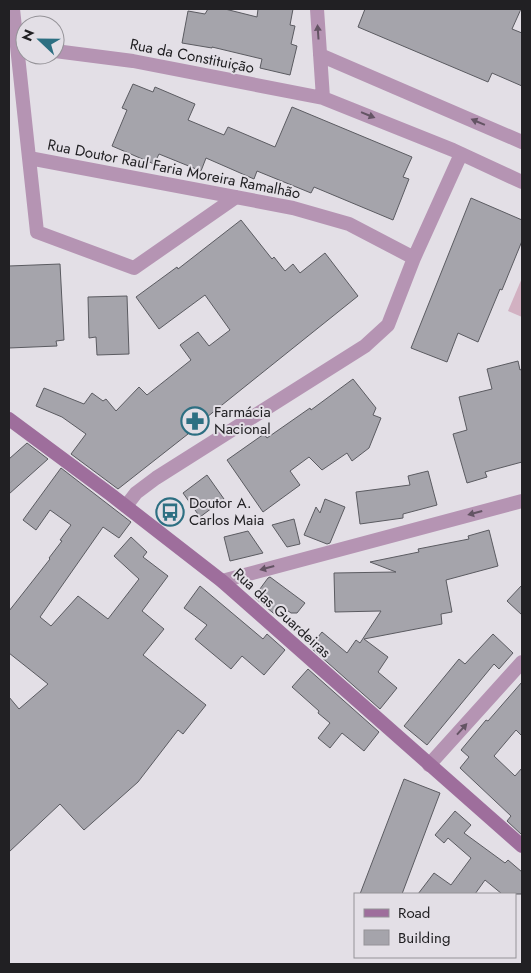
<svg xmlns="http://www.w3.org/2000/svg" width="531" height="973" viewBox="0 0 531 973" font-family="Jost,sans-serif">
  <rect width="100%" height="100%" fill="#e3dfe6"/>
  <path fill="#d2b1c2" d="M522,278V317L508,311Z"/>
  <path fill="#a5a4ab" stroke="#5b5b61" d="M208,9H225L257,17L258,9H293L290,25L295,26L291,44L297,46L290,75L260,68L262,59L212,47V48L182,43L188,11L205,14Z
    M365,9H521L512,29L522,33V86L492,73L488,82L358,27Z
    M133,84L153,92L155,87L195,104L188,120L224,135L228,127L275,147L292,107L412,157L403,177L409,179L393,220L314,187L311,193L257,171L254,179L206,158L201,171L159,154L154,164L112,146L127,110L122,108Z
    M471,198L522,220V241L502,290L500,289L478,342L458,333L447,362L411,348Z
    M241,220L272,259L274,257L285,271L293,264L300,273L325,253L358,296L207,417L203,413L184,428L188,434L118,489L71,454L86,434L62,417L36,406L44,388L84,404L92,393L103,401L106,399L116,411L139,387L147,395L191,360L180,345L198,332L209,346L230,330L205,295L159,329L136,297L177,267L178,269Z
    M60,264L64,340L56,341L57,346L9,348V266Z
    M127,296L129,354L97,355L96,337L89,338L88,297Z
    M518,361L520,370L522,369V462L485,472L487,477L467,483L453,434L467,430L459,397L492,389L487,369Z
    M353,379L376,408L373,415L381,418L369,448L352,461L347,453L322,470L309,457L290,471L300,485L263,512L227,460L264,434L267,438L310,408L311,410Z
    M27,443L48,459L9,494V459Z
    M61,468L131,522L119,538L103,527L40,617L51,626L78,596L108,619L139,579L114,556L131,537L147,552L143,557L168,576L142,611L164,629L143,655L206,705L183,734L178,730L138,782L84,830L60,804L9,852V697L19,709L48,684L9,653V611L50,559L49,558L62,541L60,540L71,525L50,510L36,530L23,520Z
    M428,471L437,505L403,514V518L360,524L356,492L410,485L408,476Z
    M207,475L224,499L200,517L183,493Z
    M325,499L345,507L330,543L327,544L304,535L316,507L320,513Z
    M294,519L300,544L287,547L272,525Z
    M489,530L498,566L446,580L452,612L441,614L442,624L364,639L388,657L378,672L397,688L380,709L310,647L322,632L347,653L356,640L360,643L381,611L335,612L334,573L396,572L370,562L419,552L418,549L469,539L468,536Z
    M248,531L263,553L230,561L224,537Z
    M270,577L305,603L297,613H291L284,608L278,617L254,597L268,578Z
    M522,585V615L507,601Z
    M200,586L263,639L267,634L285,650L264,675L242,656L231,669L195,639L207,625L184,608Z
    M493,634L513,653L499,669L494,664L427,745L404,726L459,659L465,664Z
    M308,669L379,732L364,751L342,733L330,748L318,738L330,723L318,713L319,711L292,687Z
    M522,682V736L516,730L494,756L515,776L522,768V835L507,821L511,816L460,768L469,757L461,750L486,720L488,721Z
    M404,779L440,793L402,894H360Z
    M455,811L471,825L464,833L505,863L508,860L522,872V894H502L485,880L475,894H418L434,873L451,885L471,858L448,838L444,843L435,835Z"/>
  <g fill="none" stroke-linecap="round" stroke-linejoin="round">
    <path stroke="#b594b3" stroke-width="14" d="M13,9L29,158L293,208L349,224L414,258
      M317,9L323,98
      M55,51L133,61L323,98L453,150L522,182
      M320,55L522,142
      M29,158L37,232L134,268L236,197
      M126,506L136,493L156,478L365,346L388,325L414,258L461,154
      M222,581L522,501
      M429,765L522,662"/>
    <path stroke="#9e6e9c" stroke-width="14" d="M9,419L110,494L222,581L522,846"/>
  </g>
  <defs><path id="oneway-solid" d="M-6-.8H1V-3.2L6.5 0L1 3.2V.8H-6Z" transform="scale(1.25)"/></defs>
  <g fill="#645464">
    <use href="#oneway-solid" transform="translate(318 32) rotate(-94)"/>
    <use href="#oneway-solid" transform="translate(368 115) rotate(22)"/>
    <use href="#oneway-solid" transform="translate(478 122) rotate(-157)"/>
    <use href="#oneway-solid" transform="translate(475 513) rotate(165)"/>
    <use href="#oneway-solid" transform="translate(267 568) rotate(165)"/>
    <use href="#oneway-solid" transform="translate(462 729) rotate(-48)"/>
  </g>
  <defs>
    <g id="pharmacy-ring" transform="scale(1.4375)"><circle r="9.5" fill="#e3dfe6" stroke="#2d6f82" stroke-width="1.5"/><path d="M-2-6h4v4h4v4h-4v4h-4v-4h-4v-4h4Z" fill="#2d6f82"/></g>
    <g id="bus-ring" transform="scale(1.4375)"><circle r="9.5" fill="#e3dfe6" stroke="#2d6f82" stroke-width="1.5"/><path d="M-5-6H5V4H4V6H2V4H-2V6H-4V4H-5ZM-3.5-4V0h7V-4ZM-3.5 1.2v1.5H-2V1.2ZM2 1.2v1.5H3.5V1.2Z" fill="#2d6f82"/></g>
  </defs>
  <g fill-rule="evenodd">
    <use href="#pharmacy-ring" x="195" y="421"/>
    <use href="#bus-ring" x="170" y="512"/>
  </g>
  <g text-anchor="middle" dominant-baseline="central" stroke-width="4" stroke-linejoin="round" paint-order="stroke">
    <g font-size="15" fill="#212023" stroke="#e3dfe6">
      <text transform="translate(192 56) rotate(11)">Rua da Constituição</text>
      <text transform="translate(174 169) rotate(11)">Rua Doutor Raul Faria Moreira Ramalhão</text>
      <text transform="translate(282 613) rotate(42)">Rua das Guardeiras</text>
    </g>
    <g font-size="15" fill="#212023" stroke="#e3dfe6" text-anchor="start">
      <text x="214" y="412">Farmácia<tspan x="214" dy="17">Nacional</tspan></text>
      <text x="189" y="503">Doutor A.<tspan x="189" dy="17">Carlos Maia</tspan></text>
    </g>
  </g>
  <rect width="531" height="973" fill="none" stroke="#212023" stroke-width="20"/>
  <rect x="354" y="893" width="162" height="65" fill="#e3dfe6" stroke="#959398"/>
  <rect x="364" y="909" width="25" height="8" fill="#9e6e9c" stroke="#959398"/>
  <text x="398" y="918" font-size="15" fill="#212023">Road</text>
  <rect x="364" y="930" width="25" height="15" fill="#a5a4ab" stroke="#959398"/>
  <text x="398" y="943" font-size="15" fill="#212023">Building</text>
  <g transform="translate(40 40) rotate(292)"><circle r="24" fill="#e3dfe6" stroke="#959398"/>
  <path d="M0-4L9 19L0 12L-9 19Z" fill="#2d6f82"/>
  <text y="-8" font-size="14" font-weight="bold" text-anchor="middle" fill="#212023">N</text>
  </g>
</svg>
